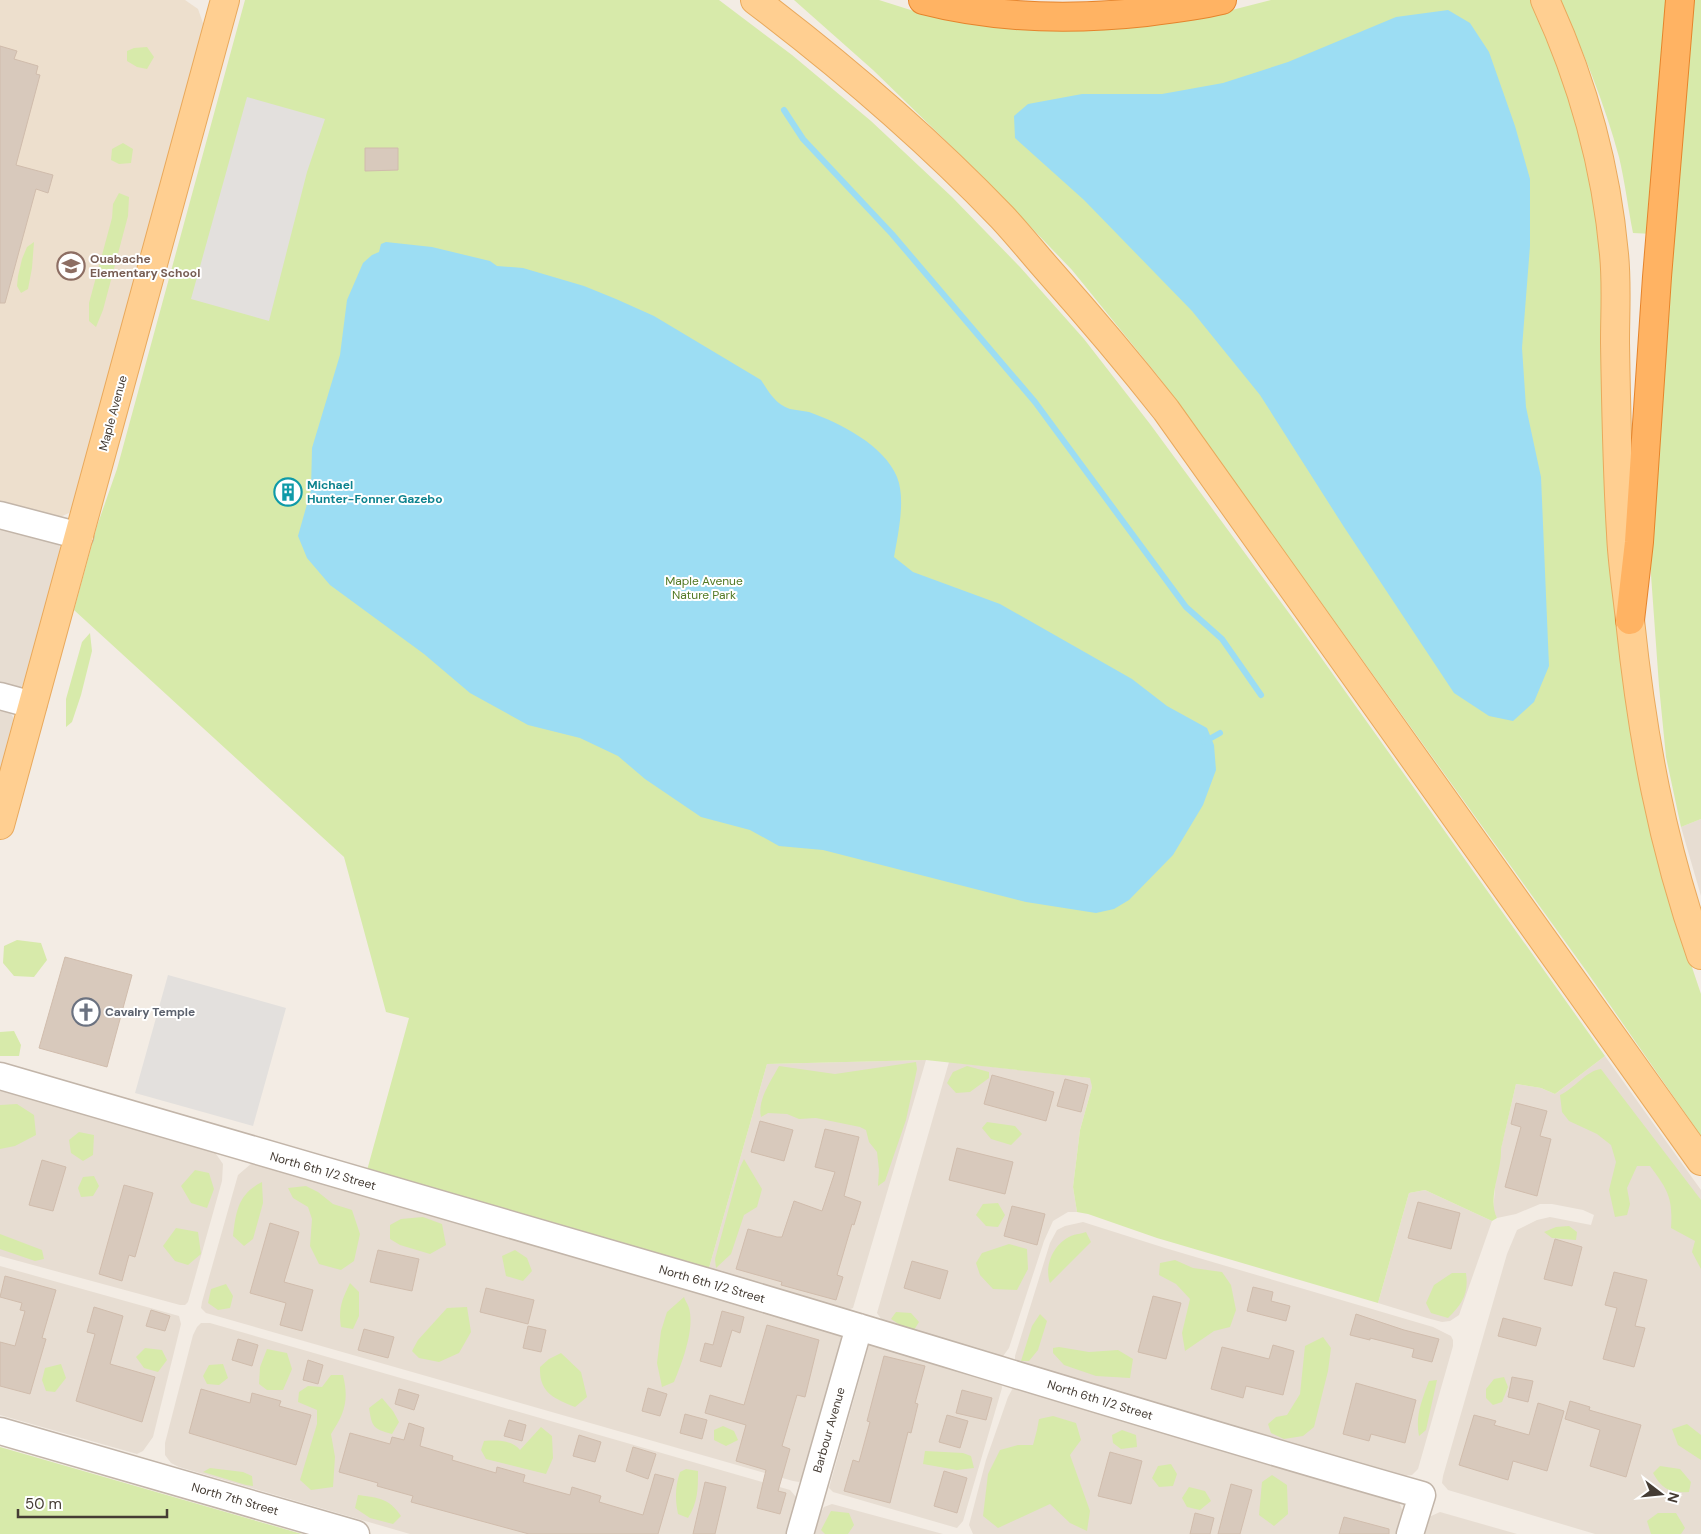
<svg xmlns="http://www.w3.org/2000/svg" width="1701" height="1534" viewBox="0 0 1701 1534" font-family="'DM Sans',sans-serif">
  <rect width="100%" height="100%" fill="#f3ece4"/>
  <path fill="#e7ddd2" d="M0,525L50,538L59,545L61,549L25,683L21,687H10L0,685Z
    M0,705L9,711L13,717L14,723L0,783Z
    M1701,819V896L1681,827Z
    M1605,1056L1701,1190V1534H1595L1448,1490L1442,1483L1443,1476L1507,1254L1517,1230L1537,1220L1550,1217L1591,1225L1594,1215L1583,1210L1552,1204H1540L1516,1214L1497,1218L1493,1211L1497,1165L1516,1084L1541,1088L1555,1094Z
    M926,1060L853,1308L842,1312L707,1275L767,1064Z
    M949,1062L1091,1078L1092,1087L1080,1130L1073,1187L1077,1212H1068L1053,1221L1044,1241L1009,1348L1001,1359L884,1323L877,1313Z
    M0,1090L214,1151L223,1164L222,1181L188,1302L185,1305H180L0,1256Z
    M252,1163L839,1331L842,1340L802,1480L799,1482L793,1481L206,1313L201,1308L202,1302L238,1175Z
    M1425,1190L1492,1221L1459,1315L1450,1321L1442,1322L1427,1318L1378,1303L1409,1193Z
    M1083,1222L1165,1248L1433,1327L1451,1336L1453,1340V1346L1418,1469L1412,1475L1403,1476L1018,1364L1015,1360V1356L1050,1243L1057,1230L1065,1226Z
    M0,1266L179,1316L181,1324L153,1437L143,1451L137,1454L0,1415Z
    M201,1323H210L790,1490L797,1498L787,1534H410L179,1467L171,1463L165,1455V1443L193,1335L197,1327Z
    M872,1341L1001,1382L1002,1388L963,1521L957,1528L833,1492L829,1488L869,1345Z
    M1015,1384L1399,1502L1403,1512L1397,1534H973L969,1525L986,1460L1008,1397Z
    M832,1504L943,1534H814L820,1514L824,1507Z
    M1440,1512L1517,1534H1424L1429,1517Z"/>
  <path fill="#eddfcd" d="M0,0H185L198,9L204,26L74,508L69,513L60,517H54L0,504Z"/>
  <path fill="#d7eaaa" d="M245,0H719L792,55L871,121L952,197L1020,267L1084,339L1150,424L1300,628L1605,1056L1555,1094L1541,1088L1516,1084L1501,1149C1502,1171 1487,1198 1497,1218L1492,1221L1425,1190L1409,1193L1378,1303L1157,1238L1088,1214L1077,1212L1073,1187L1080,1130L1092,1087L1090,1078L926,1060L767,1064L707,1275L366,1174L409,1018L386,1012L344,857L74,610L97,526L117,469Z
    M794,0H879L917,12L1099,28L1163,24L1201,18L1271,0H1531L1556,51L1599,201L1619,633L1631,737L1647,816L1668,896L1701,994V1136L1587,972L1158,376L1072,270L978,172L873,70Z
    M1559,0H1673L1653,234L1633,233C1628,208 1625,182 1619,157C1605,105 1583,49 1559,0Z
    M1689,0H1701V819L1681,827L1666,757L1659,686L1651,575L1650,491Z
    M147,47L154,57L147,69L137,67L127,61V51L134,48Z
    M123,143L133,149L131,163L119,164L111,160L112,149Z
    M119,193L129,197L128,216L103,310L96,327L89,321V303L112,218L113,204Z
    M34,242L32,268L28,289L21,293L17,286L18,276L22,259L27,247Z
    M90,633L92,651L81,695L72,722L66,727V699L82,642Z
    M17,940L41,943L47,960L34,977L14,976L3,963L4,946Z
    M14,1031L21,1045L19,1056H0V1032Z
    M916,1062L917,1069L906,1120L885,1181L878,1186L879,1170L877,1152L869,1142L866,1130L860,1127L816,1118L799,1119L787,1114L768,1113L761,1117C757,1100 771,1081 779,1066L835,1074Z
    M967,1066L989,1072V1078L970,1092L956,1093L947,1083L953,1072Z
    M1601,1069L1701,1200V1269L1692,1252L1695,1241L1671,1228C1673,1198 1668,1190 1650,1166H1637L1627,1188L1630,1204L1627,1215L1615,1217L1609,1190L1616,1162L1611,1145L1597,1134L1569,1121L1562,1112L1560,1095C1574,1089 1587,1070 1601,1069Z
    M17,1104L34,1115L36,1135L15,1146L0,1149V1105Z
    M987,1122L1015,1126L1022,1134L1011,1145L991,1139L982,1128Z
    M79,1132L94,1135L93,1155L83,1161L71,1153L69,1140Z
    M744,1159L762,1189L757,1207L744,1215L731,1254L716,1268L715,1259L740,1167Z
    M195,1170L209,1173L214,1189L207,1208L191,1203L181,1186Z
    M94,1176L99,1186L93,1196L81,1197L78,1188L83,1177Z
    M262,1182L263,1203L253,1239L244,1246L233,1236C236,1211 238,1194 262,1182Z
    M306,1186L318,1192L333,1204L352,1210L360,1234L354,1261L341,1270L319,1264L310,1246L312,1219L308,1207L293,1198L288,1188Z
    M998,1203L1005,1215L998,1227L986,1226L976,1215L983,1204Z
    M423,1217L442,1224L446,1245L430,1254L400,1245L390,1239V1225L401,1219Z
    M1569,1226L1577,1232L1576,1240L1552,1238L1544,1232L1556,1227Z
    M176,1228L198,1232L201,1254L188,1265L175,1261L163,1246Z
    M1086,1232L1091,1242L1050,1283C1044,1266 1053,1244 1071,1236C1075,1234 1081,1234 1086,1232Z
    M0,1234L42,1250L44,1259L35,1261L0,1249Z
    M1009,1244L1027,1249L1028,1269L1017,1290L993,1289L980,1275L976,1263L982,1253Z
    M515,1250L527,1258L532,1271L523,1281L506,1276L502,1256Z
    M1175,1260L1193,1268L1222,1272L1231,1285L1236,1310L1230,1327L1214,1331L1185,1351L1182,1333L1190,1299L1176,1284L1159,1275L1160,1263Z
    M1452,1273H1466C1469,1294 1462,1304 1448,1318L1431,1313L1426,1303L1434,1285Z
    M350,1283L359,1292V1316L353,1329L341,1327C338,1308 342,1300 350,1283Z
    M226,1284L233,1296L230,1308L218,1310L208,1303L211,1289Z
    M684,1297C685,1301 688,1304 689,1308C695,1329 682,1363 674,1382L662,1387L657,1363L661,1331L667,1312Z
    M467,1307L471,1332L459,1353L439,1362L419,1358L412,1351L418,1340L447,1308Z
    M896,1312L911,1313L919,1322L914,1330L900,1325L891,1319Z
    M1040,1314L1047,1321L1038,1350L1029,1361H1021L1032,1326Z
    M1323,1337L1331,1348L1328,1371L1314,1427L1303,1436L1284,1439L1271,1433L1268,1424L1276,1417L1287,1415L1300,1394L1305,1346Z
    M1059,1347L1089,1352L1118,1350L1133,1359L1130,1378L1096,1376L1064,1365L1053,1353V1348Z
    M145,1348L162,1350L167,1360L158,1372L144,1368L136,1357Z
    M267,1349L287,1353L292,1369L283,1390H267L259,1384L260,1367Z
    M561,1353L581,1372L587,1397L575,1407C554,1398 539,1393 540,1367L549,1359Z
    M61,1364L66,1378L55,1392L46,1391L42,1380L45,1368Z
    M223,1364L228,1378L219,1385L207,1384L203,1376L209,1365Z
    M331,1375H343C349,1400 345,1413 331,1434L335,1457L333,1487L311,1490L300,1480L317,1424V1410L298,1402L299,1392L308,1386L322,1387Z
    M1504,1377L1508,1387L1502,1402L1493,1405L1486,1398V1389L1494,1379Z
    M1437,1380L1426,1430L1419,1436C1415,1416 1422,1400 1429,1381Z
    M382,1398L393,1411L399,1422L392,1434C373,1429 372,1427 369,1408Z
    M1053,1416L1076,1423L1081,1440L1070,1455L1090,1511L1087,1531L1070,1523L1050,1504L998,1528L983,1516L988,1474L1000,1450L1018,1445H1033L1037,1430L1039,1419Z
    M1687,1424L1701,1435V1460L1678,1445L1672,1429Z
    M723,1426L734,1431L738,1440L726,1446L714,1440V1430Z
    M541,1427L552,1436L553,1458L546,1474L486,1459L481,1450L484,1441C497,1440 512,1440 520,1450Z
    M1122,1430L1136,1435L1137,1447L1121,1449L1113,1443L1112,1435Z
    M0,1447L302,1534H0Z
    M925,1451L963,1453L971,1456L974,1468L957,1470L923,1464Z
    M1171,1464L1177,1474L1173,1486L1159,1487L1152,1478L1158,1466Z
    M1660,1466L1680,1469L1691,1482L1689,1492C1670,1493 1663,1490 1653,1473Z
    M210,1468L243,1472L252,1476L253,1486L246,1485L203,1472Z
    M686,1469L698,1471C698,1489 698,1502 688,1518L678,1514C675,1499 675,1487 680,1472Z
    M1272,1475L1287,1485L1288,1514L1274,1526L1259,1515L1262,1482Z
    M1189,1487L1205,1491L1211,1501L1200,1510L1187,1507L1182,1498Z
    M358,1495C379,1498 389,1498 401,1516L393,1524L370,1518L355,1508Z
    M831,1511L849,1513L854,1525L848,1534H825L821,1530Z
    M1658,1513H1676L1685,1528L1681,1534H1651L1647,1521Z"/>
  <path fill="#e3e0dd" d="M247,97L325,119L307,172L269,321L191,299Z
    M168,975L286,1008L253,1126L135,1093Z"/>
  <path fill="#9cddf3" d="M1448,10L1470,23L1489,52L1515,126L1530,179V246L1522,348L1526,407L1541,477L1549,666L1534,702L1513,721L1489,716L1454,693L1344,527L1260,395L1192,311L1084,200L1015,138L1014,116L1028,104L1082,94H1162L1223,83L1288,62L1396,17Z
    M386,242L432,247L490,261L497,266L523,268L584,286L616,299L654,316L761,380C768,391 776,405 790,409C796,410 803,411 809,412C840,423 884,445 897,477C906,499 898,534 894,557L913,572L1000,604L1132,679L1167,706L1207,728L1214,745L1216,770L1203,805L1173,855L1129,900L1114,909L1096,913L1026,902L823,850L779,846L750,830L701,817L645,779L618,756L580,738L528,725L470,693L424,654L330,585L307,558L298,536L311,490L312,448L340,355L347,300L363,263L372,255L379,252L381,244Z"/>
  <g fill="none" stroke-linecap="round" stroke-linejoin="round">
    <path stroke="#9cddf3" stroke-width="6" d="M784,110L803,139L892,234L1035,402L1186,607L1222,639L1261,695
      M1204,742L1220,733"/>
  </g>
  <path fill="#d8c9bc" stroke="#d0bcac" d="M0,46L17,51L14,59L38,66L36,74L40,75L16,165L53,175L48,193L36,189L5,303H0Z
    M365,148H398V170L365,171Z
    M65,957L132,975L107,1067L39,1048Z
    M992,1075L1054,1092L1046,1121L984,1104Z
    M1065,1079L1088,1085L1081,1112L1057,1106Z
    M1516,1103L1547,1111L1540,1136L1551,1139L1537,1196L1505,1187L1521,1127L1511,1124Z
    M760,1121L793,1130L784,1161L751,1152Z
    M825,1129L859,1137L844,1196L861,1202L854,1225L852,1224L837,1275L843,1277L836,1300L781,1285L782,1282L736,1269L748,1229L777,1237H782L794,1201L822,1211L835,1172L815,1167Z
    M957,1148L1013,1162L1005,1194L949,1180Z
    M42,1160L66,1167L53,1211L29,1205Z
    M124,1185L153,1193L135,1257L129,1255L122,1281L99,1274Z
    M1418,1202L1460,1213L1451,1249L1408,1238Z
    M1012,1206L1045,1214L1037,1245L1004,1236Z
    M270,1223L299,1232L284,1282L313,1290L302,1331L280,1325L286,1303L250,1293Z
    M1555,1239L1582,1247L1572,1286L1544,1279Z
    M378,1250L419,1259L412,1291L370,1282Z
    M912,1261L948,1271L940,1299L904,1288Z
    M1614,1272L1647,1280L1635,1326L1645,1328L1634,1367L1603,1359L1617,1308L1605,1305Z
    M5,1276L56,1290L42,1338L46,1339L30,1394L0,1386V1342L15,1346L25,1311L20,1310L22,1303L0,1297Z
    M1253,1287L1273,1292L1271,1301L1290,1306L1286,1321L1247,1311Z
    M486,1288L534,1300L528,1324L480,1312Z
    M1153,1296L1181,1303L1166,1359L1138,1352Z
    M94,1307L123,1316L110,1364L155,1377L142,1422L76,1401L95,1334L87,1332Z
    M151,1310L170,1316L165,1331L146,1326Z
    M722,1311L744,1317L740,1333L732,1330L721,1367L700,1361L705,1343L713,1345Z
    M1356,1314L1404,1330L1439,1339L1432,1362L1412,1357L1414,1349L1370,1338V1340L1350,1335Z
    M1503,1318L1541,1328L1536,1346L1498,1336Z
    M767,1325L819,1340L805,1397L797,1395L782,1446L790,1449L778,1491L786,1493L780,1514L757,1508L766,1470L736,1461L746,1425L705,1413L710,1395L744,1405Z
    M528,1326L546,1330L541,1352L523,1348Z
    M364,1329L394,1337L388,1358L358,1350Z
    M238,1339L258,1345L252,1366L232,1360Z
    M1273,1345L1294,1351L1283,1395L1246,1386L1243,1398L1211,1389L1222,1347L1269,1359Z
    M884,1356L925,1366L915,1403L918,1404L911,1433L908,1432L890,1503L844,1491L853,1460L859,1462L870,1422L867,1421Z
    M308,1360L323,1365L318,1384L303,1380Z
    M1512,1377L1533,1381L1528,1402L1508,1397Z
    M1356,1383L1416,1400L1405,1443L1371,1434L1369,1441L1343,1434Z
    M648,1388L667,1394L660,1416L642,1411Z
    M201,1389L250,1403L252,1393L281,1401L279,1406L311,1415L296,1465L189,1433Z
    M399,1389L419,1395L414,1410L395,1404Z
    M962,1390L992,1398L986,1420L956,1413Z
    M1570,1401L1590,1407L1589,1410L1641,1425L1626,1477L1590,1466L1600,1430L1565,1419Z
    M1538,1403L1564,1411L1547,1471L1513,1461L1508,1480L1459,1465L1474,1415L1496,1421L1494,1425L1529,1435Z
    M685,1414L707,1420L702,1439L680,1433Z
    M947,1415L968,1421L960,1448L939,1442Z
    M509,1420L526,1425L522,1441L504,1436Z
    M409,1423L424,1428L420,1446L453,1456L452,1460L496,1473L497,1467L525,1475L523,1482L570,1495L572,1487L601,1496L599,1502L643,1515L655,1474L674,1479L658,1534H529L411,1502L413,1496L377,1486L378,1483L339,1472L350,1433L390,1444L392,1437L404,1440Z
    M579,1435L601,1442L595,1462L573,1456Z
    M633,1447L656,1454L648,1479L626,1471Z
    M1110,1452L1142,1461L1131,1504L1098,1496Z
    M944,1471L967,1478L957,1513L934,1506Z
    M705,1482L726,1487L715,1534H693Z
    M1231,1484L1252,1490L1240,1534H1218Z
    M1195,1513L1214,1518L1210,1534H1190Z
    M1344,1517L1389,1529V1534H1339Z"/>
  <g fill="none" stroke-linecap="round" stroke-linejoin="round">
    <g stroke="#c2b5a9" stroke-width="29">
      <path id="minor" d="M0,515L80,536
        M0,696L33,705
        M0,1076C238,1147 477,1214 715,1284C951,1354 1186,1428 1422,1495L1410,1534
        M0,1431L356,1534
        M800,1534L859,1327"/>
    </g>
    <g stroke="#e9a95c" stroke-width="30">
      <path id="major" d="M755,0C842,66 926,138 1002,217C1018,234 1033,253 1049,271C1089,316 1128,362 1166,410L1701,1161
        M1545,0C1582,80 1606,165 1614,254C1617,283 1615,313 1615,342C1616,405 1617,469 1621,533C1622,562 1627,591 1630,620C1642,736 1662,845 1701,955
        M0,825L225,0"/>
    </g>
    <g stroke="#e5842c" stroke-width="30">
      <path id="highway" d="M923,0C996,19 1072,20 1146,12C1172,9 1197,6 1222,0
        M1630,620L1639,542L1657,277L1680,0"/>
    </g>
    <use href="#minor" stroke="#fff" stroke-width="26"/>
    <use href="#major" stroke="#ffcf91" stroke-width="28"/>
    <use href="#highway" stroke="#ffb363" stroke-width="28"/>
  </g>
  <defs>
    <g id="school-ring" transform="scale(1.4375)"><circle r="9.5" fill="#fff" stroke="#8d6e63" stroke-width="1.5"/><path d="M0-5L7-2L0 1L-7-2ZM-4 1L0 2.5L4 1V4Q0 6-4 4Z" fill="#8d6e63"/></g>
    <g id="building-ring" transform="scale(1.4375)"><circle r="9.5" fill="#fff" stroke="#0f9aa8" stroke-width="1.5"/><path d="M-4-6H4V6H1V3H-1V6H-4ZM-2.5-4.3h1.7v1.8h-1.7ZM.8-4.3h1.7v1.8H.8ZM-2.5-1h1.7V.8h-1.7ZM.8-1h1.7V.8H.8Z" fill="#0f9aa8"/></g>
    <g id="church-ring" transform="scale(1.4375)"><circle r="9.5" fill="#fff" stroke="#6b7280" stroke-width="1.5"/><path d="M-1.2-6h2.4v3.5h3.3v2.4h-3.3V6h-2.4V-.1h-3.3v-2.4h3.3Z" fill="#6b7280"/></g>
  </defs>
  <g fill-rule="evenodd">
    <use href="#school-ring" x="71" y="266"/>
    <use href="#building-ring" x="288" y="492"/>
    <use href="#church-ring" x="86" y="1012"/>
  </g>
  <g text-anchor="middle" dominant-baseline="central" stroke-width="4" stroke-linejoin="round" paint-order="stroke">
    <g font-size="12" font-weight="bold" fill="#785e54" stroke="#fff" text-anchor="start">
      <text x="90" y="259">Ouabache<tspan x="90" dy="14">Elementary School</tspan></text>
    </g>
    <g font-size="12" fill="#453c34" stroke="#fff">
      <text transform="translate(113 413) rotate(-75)">Maple Avenue</text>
      <text transform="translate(323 1171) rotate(16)">North 6th 1/2 Street</text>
      <text transform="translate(712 1284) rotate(16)">North 6th 1/2 Street</text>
      <text transform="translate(1100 1400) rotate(17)">North 6th 1/2 Street</text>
      <text transform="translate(829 1430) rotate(-74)">Barbour Avenue</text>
      <text transform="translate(235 1499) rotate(16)">North 7th Street</text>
    </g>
    <g font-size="12" font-weight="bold" fill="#0d838f" stroke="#fff" text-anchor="start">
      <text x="307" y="485">Michael<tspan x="307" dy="14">Hunter-Fonner Gazebo</tspan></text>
    </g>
    <g font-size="12" fill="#527924" stroke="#fff">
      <text x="704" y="581">Maple Avenue<tspan x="704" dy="14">Nature Park</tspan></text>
    </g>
    <g font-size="12" font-weight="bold" fill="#5b616d" stroke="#fff" text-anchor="start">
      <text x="105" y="1012">Cavalry Temple</text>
    </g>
  </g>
  <g transform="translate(1661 1494) rotate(106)" stroke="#ffffff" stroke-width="4" paint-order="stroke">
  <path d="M0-4L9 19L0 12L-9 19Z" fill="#453c34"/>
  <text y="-8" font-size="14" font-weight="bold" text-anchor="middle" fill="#453c34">N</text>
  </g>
  <path d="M18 1509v8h149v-8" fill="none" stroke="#453c34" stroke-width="2.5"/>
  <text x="25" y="1509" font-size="15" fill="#453c34" stroke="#ffffff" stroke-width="4" paint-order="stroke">50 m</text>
</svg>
